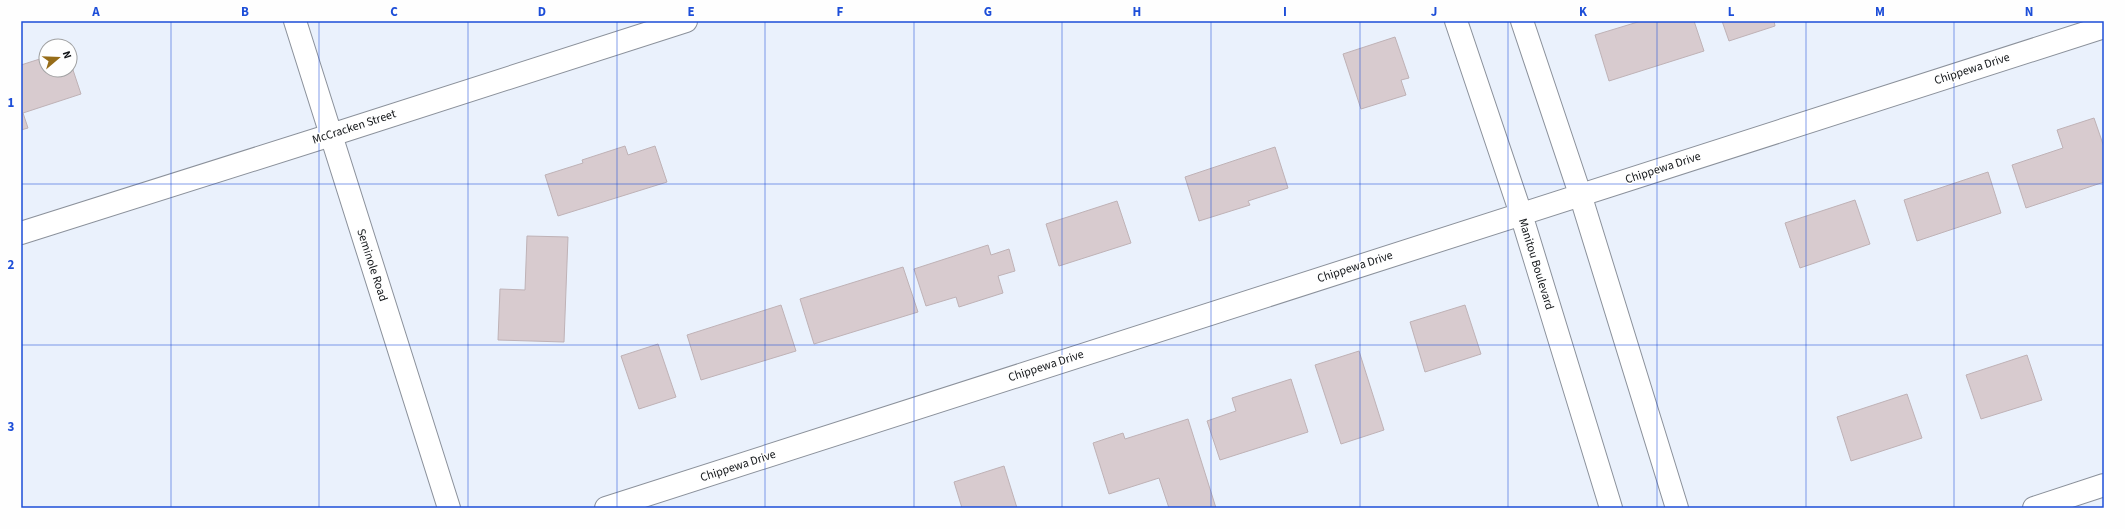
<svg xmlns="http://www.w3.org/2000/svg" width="2125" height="529" viewBox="0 0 2125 529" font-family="'Source Sans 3',sans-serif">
  <rect width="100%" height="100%" fill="#eaf1fc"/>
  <path fill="#d8cbcf" stroke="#bfb2b6" d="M1641,21H1694L1704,51L1609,81L1595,35Z
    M1722,21H1774L1775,26L1729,41Z
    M1395,37L1409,78L1401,80L1406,95L1361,109L1343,54Z
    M46,57V70H70V61L81,94L23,113L28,128L21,130V65Z
    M2094,118L2104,147V182L2026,208L2012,165L2063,148L2057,130Z
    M625,146L628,155L655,146L667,182L558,216L545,175L583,163L582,160Z
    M1275,147L1288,188L1248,201L1250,205L1199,221L1185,177Z
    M1988,172L2001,213L1917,241L1904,200Z
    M1855,200L1870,244L1800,268L1785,223Z
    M1117,201L1131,243L1059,266L1046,224Z
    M527,236L568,237L564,342L498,340L500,289L525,290Z
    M988,245L991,255L1009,249L1015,271L998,276L1003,293L959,307L956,297L926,306L914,269Z
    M903,267L918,312L814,344L800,299Z
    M781,305L796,351L701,380L687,335Z
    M1465,305L1481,354L1425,372L1410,322Z
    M658,344L676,397L639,409L621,356Z
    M1359,351L1384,430L1341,444L1315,365Z
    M2027,355L2042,400L1981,419L1966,375Z
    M1291,379L1308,432L1220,460L1207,421L1236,411L1232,398Z
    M1907,394L1922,438L1851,461L1837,417Z
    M1188,419L1216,508H1169L1159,478L1109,494L1093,443L1123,433L1125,439Z
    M1004,466L1017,508H962L954,482Z"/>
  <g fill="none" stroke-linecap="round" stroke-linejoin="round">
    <g stroke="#8b919b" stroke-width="24">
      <path id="minor" d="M1456,21L1521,214L1611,508
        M1522,21L1580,194L1677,508
        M21,233L331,135
        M606,508L2104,27
        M2034,508L2104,485"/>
    </g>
    <g stroke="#8b919b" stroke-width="24">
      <path id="tertiary" d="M295,21L449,508
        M331,135L686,21"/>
    </g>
    <use href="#minor" stroke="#fff" stroke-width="22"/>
    <use href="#tertiary" stroke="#fff" stroke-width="22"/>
  </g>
  <path fill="none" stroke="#1d4ed8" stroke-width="1" stroke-opacity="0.55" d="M171,21V508M319,21V508M468,21V508M617,21V508M765,21V508M914,21V508M1062,21V508M1211,21V508M1360,21V508M1508,21V508M1657,21V508M1806,21V508M1954,21V508M21,184H2104M21,345H2104"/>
  <g text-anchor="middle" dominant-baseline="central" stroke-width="3" stroke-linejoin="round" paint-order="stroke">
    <g font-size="12" fill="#121518" stroke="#fefefe">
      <text transform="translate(1972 69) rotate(-18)">Chippewa Drive</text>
      <text transform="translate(354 127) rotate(-18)">McCracken Street</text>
      <text transform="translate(1663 168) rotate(-18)">Chippewa Drive</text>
      <text transform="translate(1536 264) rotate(73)">Manitou Boulevard</text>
      <text transform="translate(372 265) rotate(72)">Seminole Road</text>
      <text transform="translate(1355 267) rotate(-18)">Chippewa Drive</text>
      <text transform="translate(1046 366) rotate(-18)">Chippewa Drive</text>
      <text transform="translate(738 466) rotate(-18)">Chippewa Drive</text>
    </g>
  </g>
  <rect width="2125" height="529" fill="none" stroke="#fefefe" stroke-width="44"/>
  <g transform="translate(58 58) rotate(71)"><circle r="19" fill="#fefefe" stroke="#a0a1a2"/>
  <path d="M0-3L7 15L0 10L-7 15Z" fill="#966c18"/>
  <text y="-6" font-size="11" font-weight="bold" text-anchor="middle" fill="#121518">N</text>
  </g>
  <rect x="22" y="22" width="2081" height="485" fill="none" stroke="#1d4ed8" stroke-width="1.5"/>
  <g font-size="13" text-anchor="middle" font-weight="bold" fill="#1d4ed8">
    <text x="96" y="16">A</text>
    <text x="245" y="16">B</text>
    <text x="394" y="16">C</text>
    <text x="542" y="16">D</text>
    <text x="691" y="16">E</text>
    <text x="840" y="16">F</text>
    <text x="988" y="16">G</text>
    <text x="1137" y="16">H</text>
    <text x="1285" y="16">I</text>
    <text x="1434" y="16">J</text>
    <text x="1583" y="16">K</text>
    <text x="1731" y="16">L</text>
    <text x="1880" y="16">M</text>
    <text x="2029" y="16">N</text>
    <text x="11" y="107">1</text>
    <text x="11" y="269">2</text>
    <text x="11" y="431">3</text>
  </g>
</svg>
